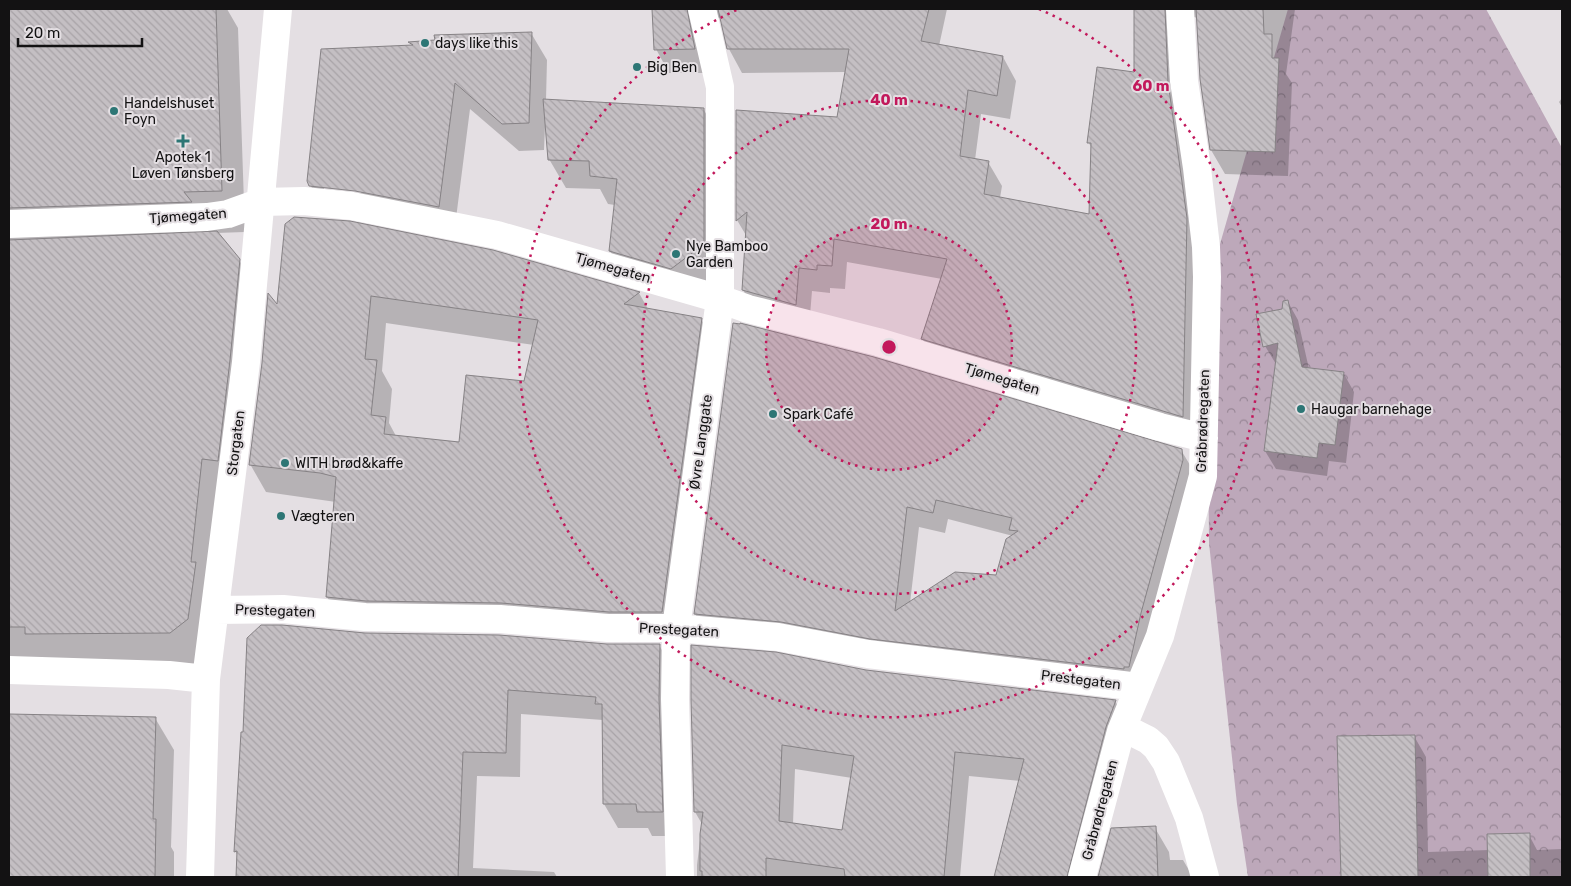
<svg xmlns="http://www.w3.org/2000/svg" width="1571" height="886" viewBox="0 0 1571 886" font-family="Rubik,sans-serif">
  <defs>
    <pattern id="park-crowns" width="20" height="18" patternUnits="userSpaceOnUse" patternTransform="scale(1.25)"><rect width="20" height="18" fill="#bda8ba"/><path d="M2 6a3 3 0 1 1 6 0M12 15a3 3 0 1 1 6 0" fill="none" stroke="#988796"/></pattern>
    <pattern id="building-back-hatch" width="6" height="6" patternUnits="userSpaceOnUse" patternTransform="scale(1.25)"><rect width="6" height="6" fill="#c4bfc3"/><path d="M-1 5l2 2M0 0l6 6M5-1l2 2" fill="none" stroke="#a8a3a7"/></pattern>
  </defs>
  <rect width="100%" height="100%" fill="#e4dfe3"/>
  <path fill="url(#park-crowns)" d="M1288,9H1486L1562,148V877H1248L1237,804L1209,543L1207,289Z"/>
  <path fill="#0003" fill-rule="evenodd" d="M9,9H227L238,28L245,232L216,233L239,260L263,302L194,675L9,669Z
    M653,9H947L939,46L1003,57L1016,81L1010,119L981,114L975,160L988,162L1002,186L1000,198L1090,216L1092,148L1088,142L1135,73V9H1295L1286,74L1292,83L1288,176L1225,174L1211,150L1197,18L1194,17L1200,242L1196,440L936,362L922,338L942,279L847,262L845,289L830,288V293L812,291L809,328L757,314L743,290L747,237L737,220V112L838,118L846,72L742,73L729,49L721,18L713,17L708,73H669L656,49Z
    M531,33L547,60L546,100L704,110L720,139V273L688,297L627,280L610,251L615,205L608,204L600,189L566,188L549,159L547,127H545L544,150L519,151L470,109L454,234L326,213L308,181L413,47L411,43ZM324,186L361,190V193L324,189Z
    M1562,98V107L1559,102Z
    M493,251L639,293L648,309L701,319L717,346L678,640L518,631L343,625L327,597L336,502L266,492L250,464L278,307ZM386,323L534,345L525,382L460,444L396,436L389,423L392,389L382,371Z
    M1288,302L1298,320L1309,369L1344,374L1354,392L1346,463L1329,461L1327,476L1276,469L1265,451L1276,364L1265,346Z
    M734,325L1181,450L1193,470L1136,687L707,634L695,614ZM948,519L1013,536L997,576L910,603L919,527L945,533Z
    M365,634L607,645H659L673,669L676,836H652L648,828H618L604,804L603,720L521,714L520,777L477,776L473,868L554,872L557,877H237L238,856L235,851L244,733Z
    M866,671L1115,701L1129,725L1086,877H995L1020,781L969,776L960,877H697V865L702,824L695,812ZM795,769L852,778L843,831L793,824Z
    M9,715L155,718L174,750L171,847L174,852V877H9Z
    M1414,736L1426,757L1428,852L1489,850L1529,835L1537,850L1562,849V877H1342L1339,738Z
    M1155,828L1169,852L1170,860H1183L1193,877H1099L1112,830Z"/>
  <path fill="url(#building-back-hatch)" stroke="#868285" fill-rule="evenodd" d="M9,9H216L222,191L184,192L192,202L9,208Z
    M652,9H687L695,49L654,50Z
    M718,9H929L921,41L1003,56L997,96L968,90L960,156L989,161L984,194L1089,214L1091,143H1087L1097,67L1134,72V9H1165L1168,82L1187,218L1183,417L921,339L947,259L834,239L832,266L817,265V270L799,268L796,305L742,290L747,212L736,221V110L837,117L849,49H727Z
    M1196,9H1263L1264,34H1272V58H1279L1275,152L1210,150L1200,79Z
    M532,32L529,123L502,124L455,83L439,207L355,191L309,186L307,181L321,49L413,45L408,42L435,40L434,35Z
    M543,99L704,108V244L671,269L609,251L617,179L590,176L589,161L548,160Z
    M294,217L350,221L493,250L640,292L624,304L702,318L662,612H609L501,603L366,601L326,597L336,477L320,473L249,465L262,363L268,293L277,304L285,224ZM371,296L538,320L524,381L466,375L459,442L384,434L386,417L371,415L377,360L365,359Z
    M217,231L240,259L230,360L218,461L202,459L191,562H196L188,619L170,633L25,634V627H9V240Z
    M1288,300L1302,367L1344,372L1335,445L1319,443L1317,458L1264,451L1278,343L1263,347L1256,314L1282,309L1283,301Z
    M733,323L740,324V323L874,357L1182,449L1183,460L1141,613L1129,667H1124V669L870,639L781,622L694,614ZM936,500L1012,518L1009,530L1018,531L1006,539L996,575L955,572L895,611L907,507L933,513Z
    M261,625H282L365,633L499,635L607,644H660L659,699L663,812H637L636,804H603L602,704H595L596,697L508,690L506,753L463,752L458,877H236L237,851L234,852L241,732H243L247,638Z
    M691,645L776,652L866,670L1116,700L1106,727L1067,877H994L1024,759L955,752L944,877H845L844,869L766,858V877H702V871H700V834L703,812H694L691,699ZM782,745L854,756L842,830L779,821Z
    M9,714L156,717L153,819H156L155,877H9Z
    M1415,735L1418,877H1341L1337,736Z
    M1156,826L1158,877H1098L1111,828Z
    M1530,833V877H1488L1487,834Z"/>
  <g fill="none" stroke-linecap="round" stroke-linejoin="round">
    <path stroke="#fff" stroke-width="28" d="M9,224L207,217L228,214L261,202L304,201L352,206L497,235L720,299L748,309L878,342L1160,427L1204,438
      M216,610L283,609L365,617L500,619L608,628H676L778,637L868,654L1139,687
      M9,670L169,675L206,679
      M1121,731L1134,733L1148,740L1156,747L1166,762L1189,818L1205,877
      M200,877L206,679L246,362L278,9
      M680,877L675,699L676,628L720,299V87L702,9
      M1082,877L1121,731L1160,636L1203,476L1207,277L1206,247L1197,168L1184,81L1180,9"/>
  </g>
  <circle cx="889" cy="347" r="123" fill="#c2185b" fill-opacity=".12"/>
  <g fill="none" stroke="#c2185b" stroke-width="2.5" stroke-dasharray="2.5 5">
    <circle cx="889" cy="347" r="123"/>
    <circle cx="889" cy="347" r="247"/>
    <path d="M1039 9A370 370 0 1 1 739 9"/>
  </g>
  <g fill="#2d7675" stroke="#e4dfe3" stroke-width="2">
    <circle cx="425" cy="43" r="5"/>
    <circle cx="637" cy="67" r="5"/>
    <circle cx="114" cy="111" r="5"/>
    <path d="M180.5 133.5h5v5h5v5h-5v5h-5v-5h-5v-5h5z"/>
    <circle cx="676" cy="254" r="5"/>
    <circle cx="1301" cy="409" r="5"/>
    <circle cx="773" cy="414" r="5"/>
    <circle cx="285" cy="463" r="5"/>
    <circle cx="281" cy="516" r="5"/>
  </g>
  <g text-anchor="middle" dominant-baseline="central" stroke-width="4" stroke-linejoin="round" paint-order="stroke">
    <g font-size="14" fill="#131213" stroke="#e4dfe3" text-anchor="start">
      <text x="435" y="43">days like this</text>
      <text x="647" y="67">Big Ben</text>
      <text x="124" y="103">Handelshuset<tspan x="124" dy="16">Foyn</tspan></text>
      <text x="183" y="157" text-anchor="middle">Apotek 1<tspan x="183" dy="16">Løven Tønsberg</tspan></text>
      <text x="686" y="246">Nye Bamboo<tspan x="686" dy="16">Garden</tspan></text>
      <text x="1311" y="409">Haugar barnehage</text>
      <text x="783" y="414">Spark Café</text>
      <text x="295" y="463">WITH brød&amp;kaffe</text>
      <text x="291" y="516">Vægteren</text>
    </g>
    <g font-size="14" fill="#131213" stroke="#e4dfe3">
      <text transform="translate(188 216) rotate(-4)">Tjømegaten</text>
      <text transform="translate(613 268) rotate(16)">Tjømegaten</text>
      <text transform="translate(1002 379) rotate(17)">Tjømegaten</text>
      <text transform="translate(1203 421) rotate(-88)">Gråbrødregaten</text>
      <text transform="translate(701 442) rotate(-82)">Øvre Langgate</text>
      <text transform="translate(236 443) rotate(-83)">Storgaten</text>
      <text transform="translate(275 611) rotate(2)">Prestegaten</text>
      <text transform="translate(679 630) rotate(3)">Prestegaten</text>
      <text transform="translate(1081 680) rotate(7)">Prestegaten</text>
      <text transform="translate(1100 810) rotate(-75)">Gråbrødregaten</text>
    </g>
  </g>
  <circle cx="889" cy="347" r="8" fill="#c2185b" stroke="#e4dfe3" stroke-width="2.5"/>
  <g font-size="15" text-anchor="middle" font-weight="bold" fill="#c2185b" stroke="#e4dfe3" stroke-width="4" stroke-linejoin="round" paint-order="stroke">
    <text x="1151" y="91">60 m</text>
    <text x="889" y="105">40 m</text>
    <text x="889" y="229">20 m</text>
  </g>
  <rect width="1571" height="886" fill="none" stroke="#131213" stroke-width="20"/>
  <path d="M18 38v8h124v-8" fill="none" stroke="#131213" stroke-width="2.5"/>
  <text x="25" y="38" font-size="15" fill="#131213" stroke="#e4dfe3" stroke-width="4" paint-order="stroke">20 m</text>
</svg>
